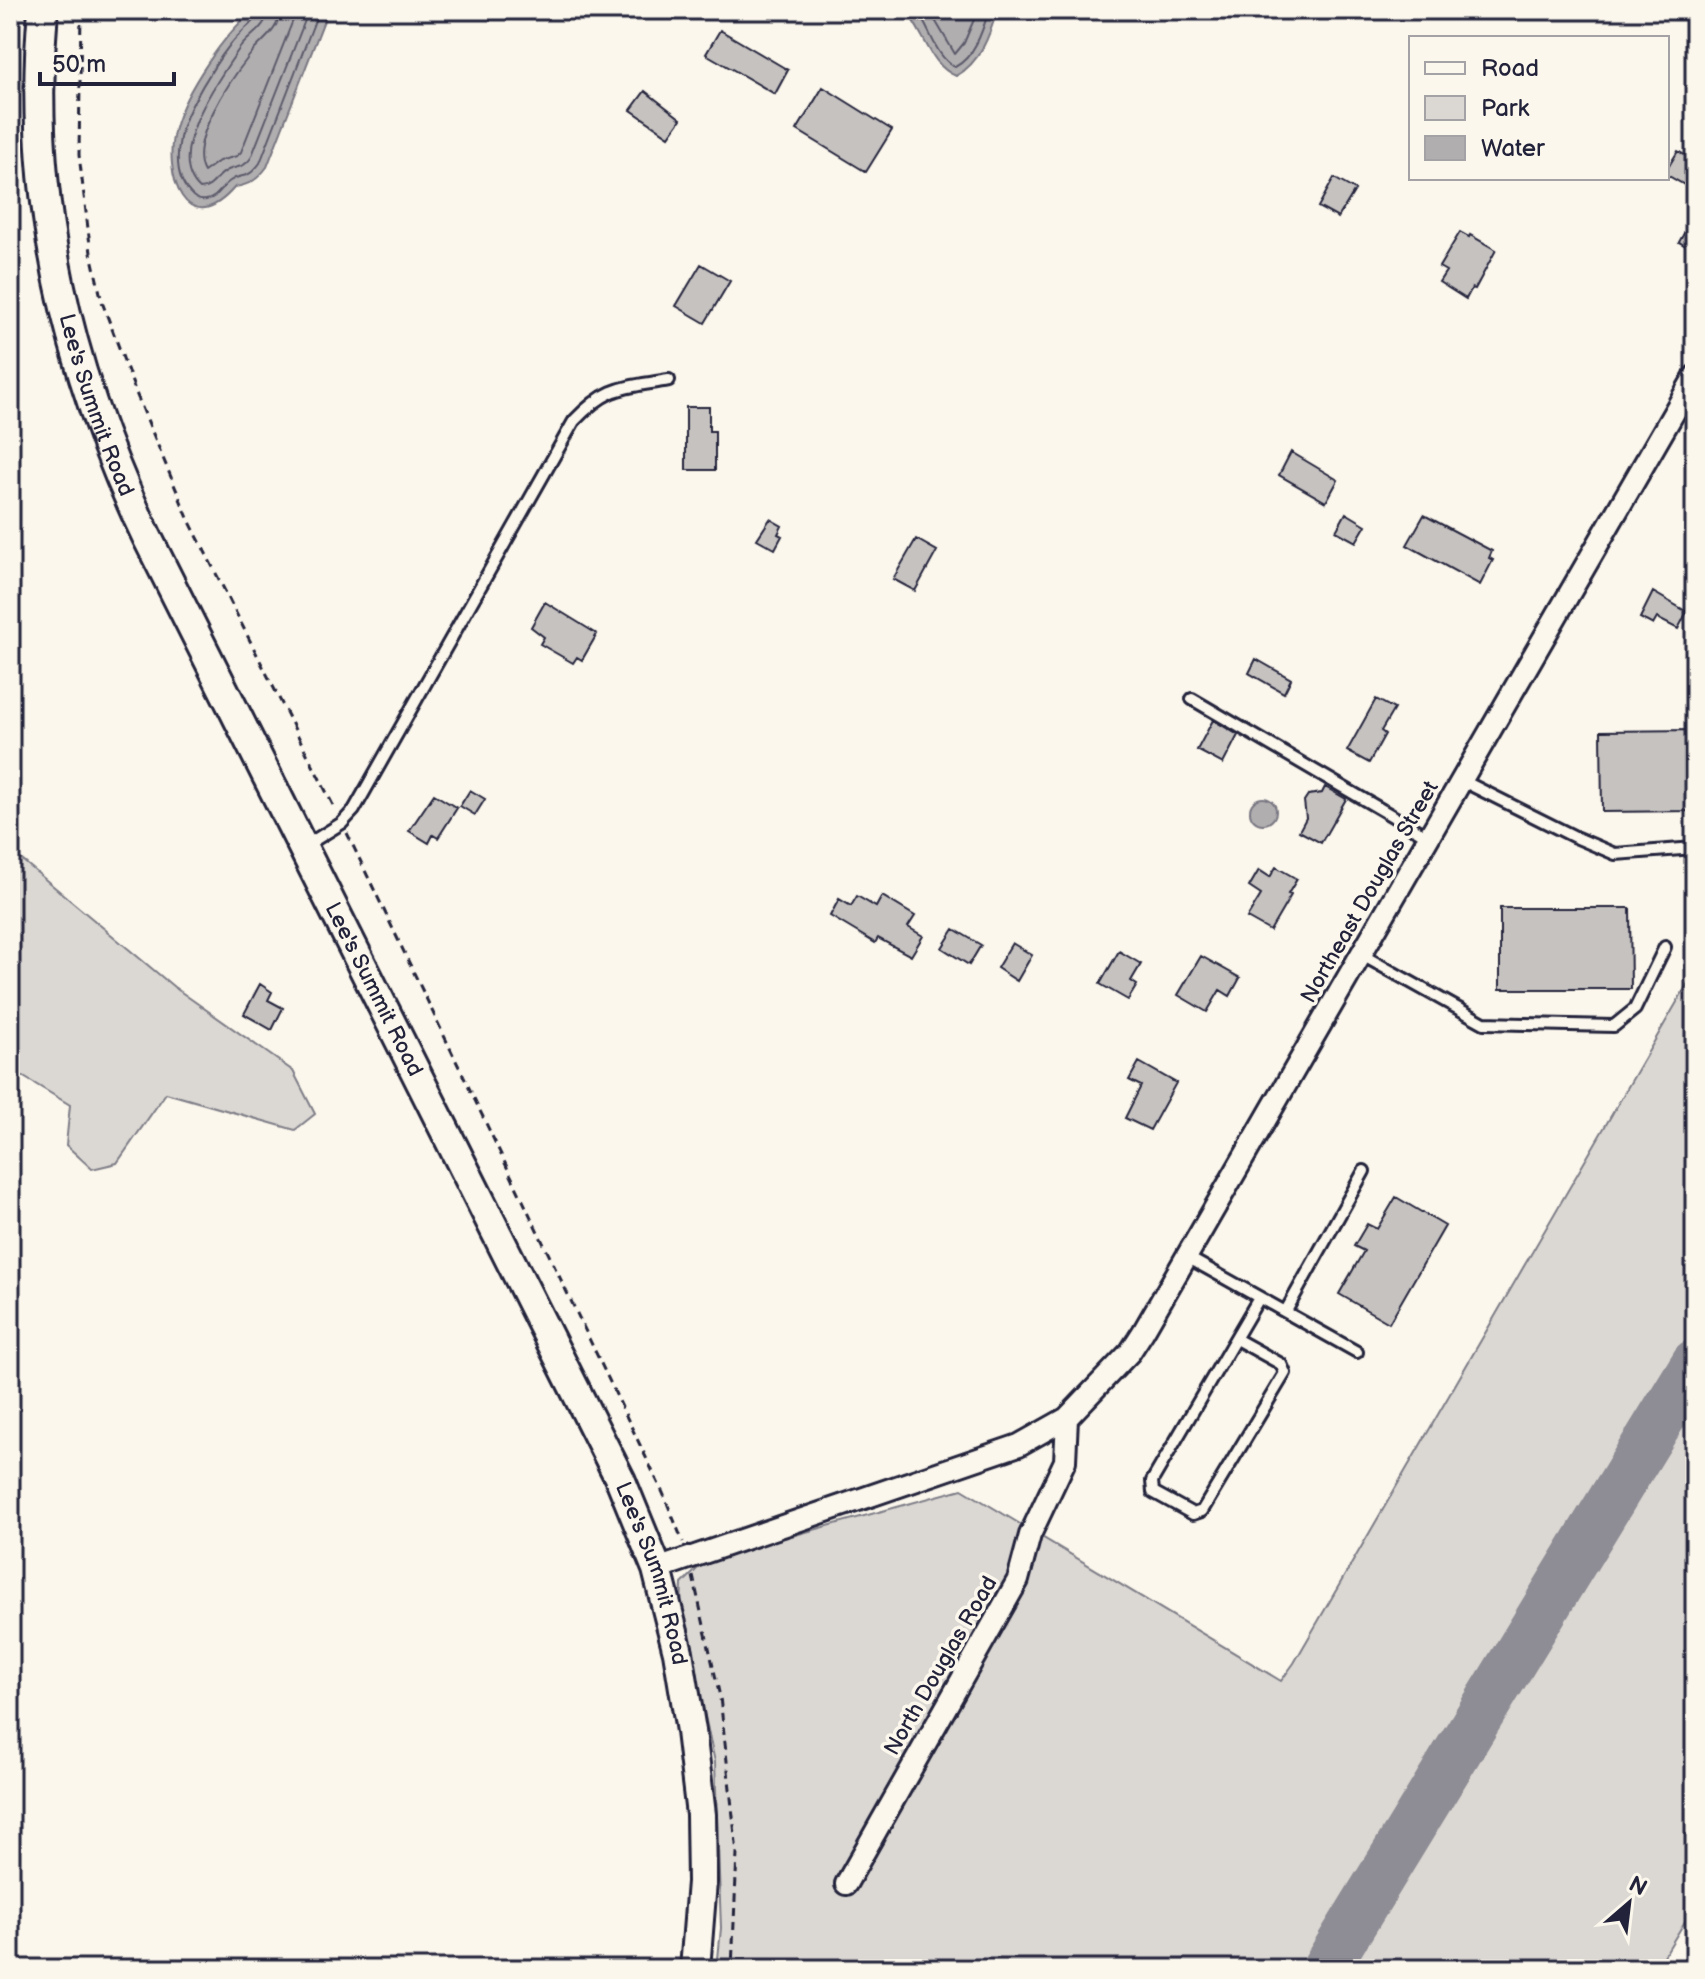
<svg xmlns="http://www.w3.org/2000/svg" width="1705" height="1979" viewBox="0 0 1705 1979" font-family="'Balsamiq Sans',sans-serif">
  <rect width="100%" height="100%" fill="#fbf7ec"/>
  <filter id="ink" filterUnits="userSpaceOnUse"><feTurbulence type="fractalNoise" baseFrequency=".0125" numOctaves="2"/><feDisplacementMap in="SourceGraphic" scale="16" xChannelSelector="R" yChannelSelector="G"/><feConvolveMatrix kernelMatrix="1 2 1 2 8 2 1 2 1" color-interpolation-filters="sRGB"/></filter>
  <g filter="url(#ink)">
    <path fill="#dbd8d3" stroke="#7e7d87" stroke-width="2" d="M10,850L174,987L293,1071L315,1114L295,1130L166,1093L117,1163L92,1169L66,1145L70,1105L22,1076L10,1077Z
      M1695,971V1337L1311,1969H717L721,1928L715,1762L681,1608L682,1584L701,1565L719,1556L962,1489L1281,1681L1294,1663Z
      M1695,1399V1905L1656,1969H1343Z"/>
    <path fill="#b1aeb0" stroke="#787681" stroke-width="2" d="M254,10H328L267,167C258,179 250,185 235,187C186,244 162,173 175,128C185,91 224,34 254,10Z
      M905,10H997C990,35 980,63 956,76C930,66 924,31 905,10Z
      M1250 811a13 13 0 1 1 26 0a13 13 0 1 1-26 0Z"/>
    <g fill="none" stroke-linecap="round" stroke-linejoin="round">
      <path stroke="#5b5a6a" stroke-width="2" d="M258,10C257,20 247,26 240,34C223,50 203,84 192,105C179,129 169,171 190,193C194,198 200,201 206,200C218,198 221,187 230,181C242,172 246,182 260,163L319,10
        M268,10C267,28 249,35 239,49C219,78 163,156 200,189C214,188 215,176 228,170C238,166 244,168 251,158L309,10
        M280,10C279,32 262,39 250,55C231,79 187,142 204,172L219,161L237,156L241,152L297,10
        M916,10C930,27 935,57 955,67C975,57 983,29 989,10
        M929,10L955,54L964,43L978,10"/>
      <path stroke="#8e8c94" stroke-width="48" d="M1325,1969L1695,1363"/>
    </g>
    <path fill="#c6c2c0" stroke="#22223b" stroke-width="2" d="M720,30L788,70L775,94L706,54Z
      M823,87L892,130L866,172L797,130Z
      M645,91L681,119L669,136L631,110Z
      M1678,151L1695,161V191L1667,175V169Z
      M1334,178L1355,190L1338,218L1318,207Z
      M1695,214V251L1679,242Z
      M1460,232L1469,237L1470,235L1496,250L1475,289L1472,288L1466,299L1439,282L1446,271L1439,267Z
      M701,264L730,281L705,323L676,306Z
      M686,407H709V431H715V470H686Z
      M1291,452L1338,480L1326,502L1279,475Z
      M1346,513L1366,525L1356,542L1336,531Z
      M1424,515L1492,551L1489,558L1493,560L1480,585L1407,545Z
      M770,519L782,526L778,534L782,536L775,549L757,539Z
      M916,539L937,551L915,591L893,579Z
      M1653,592L1687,612L1678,629L1657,618L1653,625L1640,618Z
      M545,602L597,634L582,660L577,657L573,663L540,644L544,637L531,627Z
      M1256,659L1291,679L1284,693L1249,673Z
      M1376,699L1394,709L1381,731L1385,734L1369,763L1347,751Z
      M1213,720L1238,735L1223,764L1197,750Z
      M1695,730V811L1602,812L1601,731Z
      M1325,787L1346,799L1321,843L1299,831L1306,818L1304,801L1308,795L1322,793Z
      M470,790L485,799L475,815L460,806Z
      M434,794L457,808L438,838L433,835L429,843L409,831Z
      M1276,867L1297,879L1288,894L1291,895L1270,931L1247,918L1261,895L1249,887L1259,870L1270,877Z
      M857,896L876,907L882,896L915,916L908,927L923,936L911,956L878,938L875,943L830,916L839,899L851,906Z
      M1500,908H1630L1631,989H1500Z
      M954,929L981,945L969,965L942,948Z
      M1012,943L1032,955L1017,981L997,968Z
      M1119,951L1141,964L1131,981L1137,985L1128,1000L1100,984Z
      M1201,956L1240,978L1230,996L1220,990L1207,1012L1178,995Z
      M260,984L272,992L268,1000L283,1008L272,1030L244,1014Z
      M1139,1062L1176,1083L1150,1130L1125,1118L1141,1086L1129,1080Z
      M1396,1197L1445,1226L1389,1323L1339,1294L1364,1251L1354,1246L1367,1224L1377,1229Z"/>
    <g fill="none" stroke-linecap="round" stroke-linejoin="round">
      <g stroke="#22223b" stroke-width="16">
        <path id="service" d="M1192,699L1430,838
          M1463,781L1575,837L1615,854L1695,848
          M305,846L342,823L354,810L574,421C608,385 623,388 669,380
          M1362,955L1484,1023L1614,1026L1635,1009L1665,947
          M1187,1257L1357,1352
          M1286,1311L1364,1171
          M1236,1339L1281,1364L1285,1373L1202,1511L1193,1514L1153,1492L1152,1481L1259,1298"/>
      </g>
      <g stroke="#22223b" stroke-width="26">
        <path id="minor" d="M657,1569L1019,1445L1067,1418L1130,1352L1143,1332L1695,376
          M846,1884L1018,1580L1030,1535L1065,1461L1067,1418"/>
      </g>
      <g stroke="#22223b" stroke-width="34">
        <g id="secondary">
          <path id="s1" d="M43,10C26,196 67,370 147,537L621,1481L657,1569L678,1652L691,1731L701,1815L702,1882L695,1969"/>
        </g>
      </g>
      <path stroke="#22223b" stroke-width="3" stroke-dasharray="8 6" stroke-linecap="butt" d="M81,10L79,155L91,253L102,302L136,393L188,518L335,809
        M347,833L663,1493L683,1542
        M693,1576L720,1697L737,1853L732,1969"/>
      <use href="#service" stroke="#fbf7ec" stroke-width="10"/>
      <use href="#minor" stroke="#fbf7ec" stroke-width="20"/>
      <use href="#secondary" stroke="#fbf7ec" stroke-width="28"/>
    </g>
  </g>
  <g text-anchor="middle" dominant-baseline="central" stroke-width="7" stroke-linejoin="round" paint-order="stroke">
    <g font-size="22" fill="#22223b" stroke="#fbf7ec">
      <text stroke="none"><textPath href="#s1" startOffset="402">Lee's Summit Road</textPath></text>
      <text transform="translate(1370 892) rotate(-60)">Northeast Douglas Street</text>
      <text stroke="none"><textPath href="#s1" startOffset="1050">Lee's Summit Road</textPath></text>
      <text stroke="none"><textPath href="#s1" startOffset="1698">Lee's Summit Road</textPath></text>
      <text transform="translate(941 1666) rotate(-60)">North Douglas Road</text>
    </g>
  </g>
  <rect width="1705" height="1979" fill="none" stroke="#fbf7ec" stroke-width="40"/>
  <rect x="20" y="20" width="1665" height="1939" fill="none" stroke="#22223b" stroke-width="3" filter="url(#ink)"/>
  <rect x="1409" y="36" width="260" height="144" fill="#fbf7ec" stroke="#a4a2a5" stroke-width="2"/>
  <rect x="1425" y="62" width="40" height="12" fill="#fbf7ec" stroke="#a4a2a5" stroke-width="2"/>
  <text x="1481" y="76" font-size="24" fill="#22223b">Road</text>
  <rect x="1425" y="96" width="40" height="24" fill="#dbd8d3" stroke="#a4a2a5" stroke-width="2"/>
  <text x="1481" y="116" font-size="24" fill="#22223b">Park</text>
  <rect x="1425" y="136" width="40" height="24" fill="#b1aeb0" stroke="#a4a2a5" stroke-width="2"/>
  <text x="1481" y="156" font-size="24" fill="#22223b">Water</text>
  <g transform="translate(1629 1903) rotate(28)" stroke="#fbf7ec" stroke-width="6" paint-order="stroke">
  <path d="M0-6L14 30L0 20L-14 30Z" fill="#22223b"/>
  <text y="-12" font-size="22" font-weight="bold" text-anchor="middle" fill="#22223b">N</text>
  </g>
  <path d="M40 72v12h134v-12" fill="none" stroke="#22223b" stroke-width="4"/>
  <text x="52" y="72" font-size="24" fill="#22223b" stroke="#fbf7ec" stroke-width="6" paint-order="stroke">50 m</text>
</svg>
